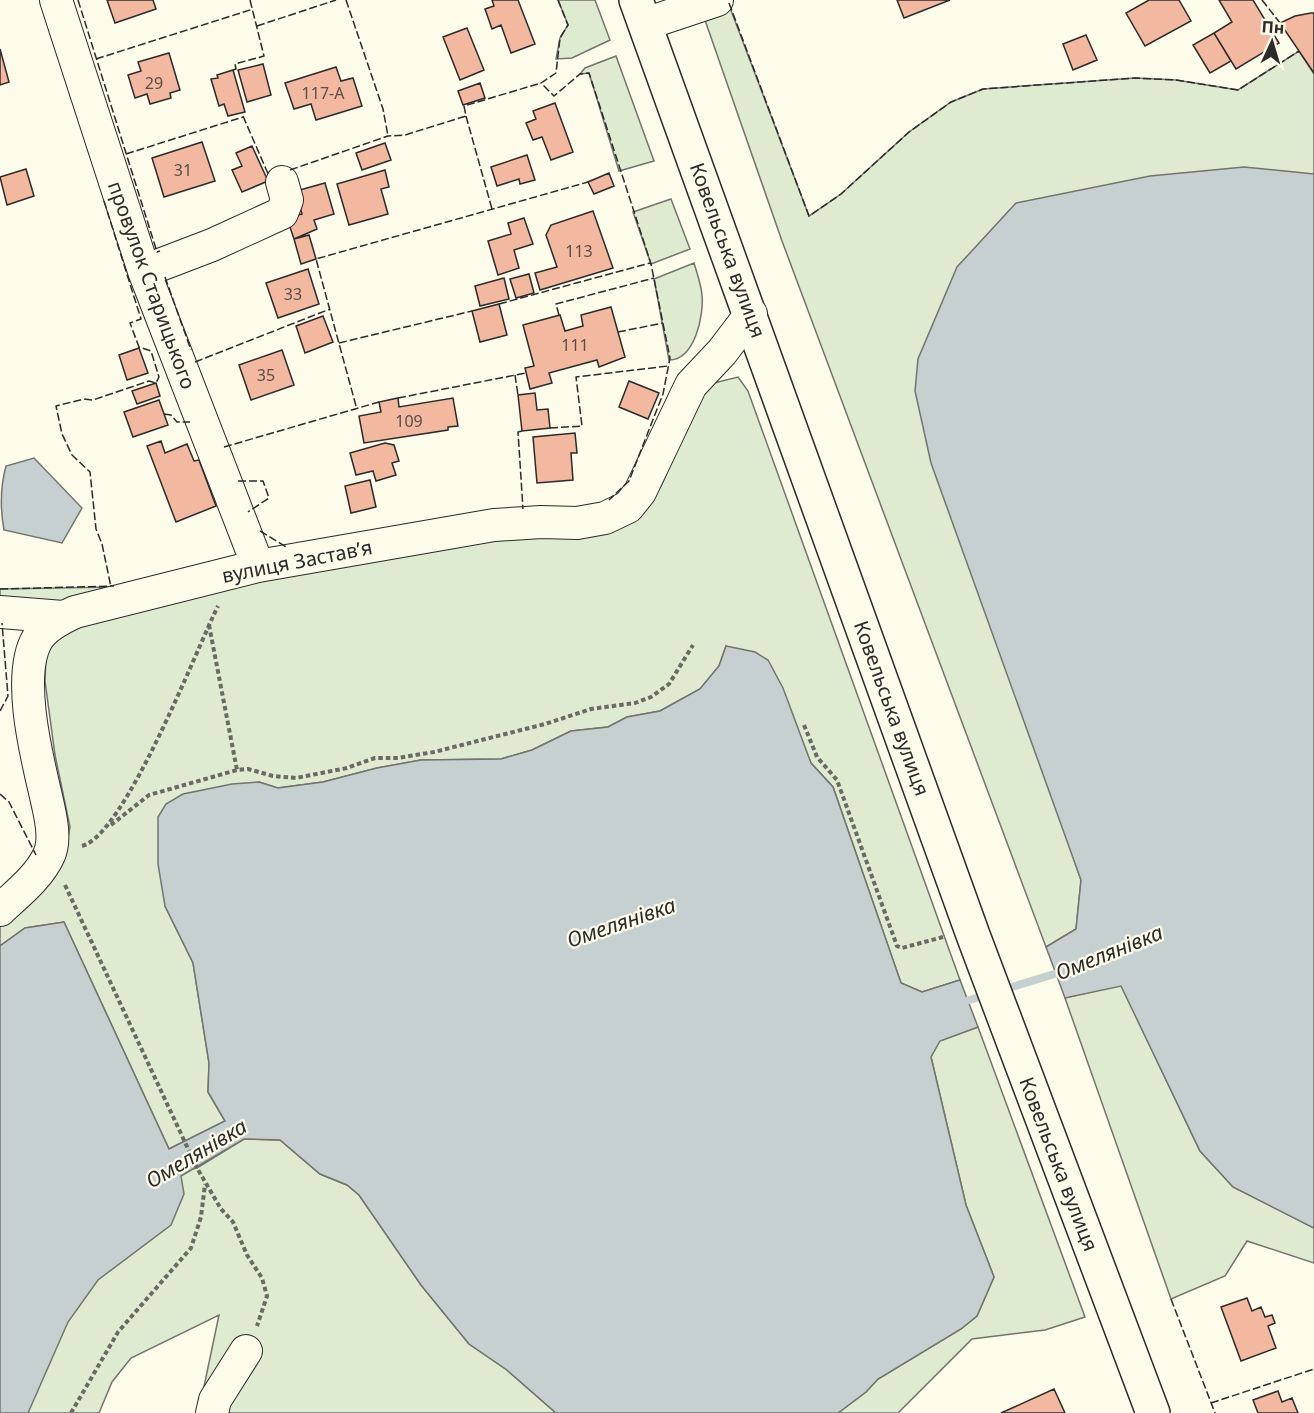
<svg xmlns="http://www.w3.org/2000/svg" width="1314" height="1413" viewBox="0 0 1314 1413" font-family="'Noto Sans',sans-serif">
  <rect width="100%" height="100%" fill="#fdfbea"/>
  <path fill="#deebd1" stroke="#74746e" stroke-width="1.5" d="M558,0H595L610,40L572,58L556,59L560,38L568,25Z
    M698,0H727L809,216L841,194L909,132L951,102L983,89L1135,78L1176,80L1238,90L1299,51L1314,74V238L1048,784L1081,880L1076,929L1046,947L782,241Z
    M616,56L654,161L619,171L589,73L580,74L585,68Z
    M671,199L690,249L651,264L633,212Z
    M694,263C697,273 701,284 702,295C704,315 695,360 669,360L654,279Z
    M738,377L748,391L960,980L922,992L901,983L833,787L811,763L796,728L726,646L719,666L700,689L660,711L627,717L608,727L571,731L532,750L501,759L421,760L377,768L323,782L277,788L259,782L165,906L193,963L209,1063L208,1092L225,1121L169,1149L64,922L25,928L0,946V924L66,849L70,827L55,755L45,681L46,655L59,633L213,587L650,504L662,484L702,393L710,384Z
    M111,587L110,598L0,604V589Z
    M1121,985L1200,1151L1233,1187L1314,1228V1263L1247,1241L1225,1276L1171,1299L1065,998Z
    M978,1027L1085,1317L1045,1330L972,1339L898,1413H838L866,1392L878,1379L961,1329L977,1316L994,1277L966,1205L931,1057L939,1041Z
    M244,1139L280,1140L320,1174L347,1185L359,1195L421,1285L469,1344L507,1370L556,1413H221L202,1396L219,1315L131,1358L112,1382L99,1413H15L34,1355L174,1172L197,1168Z"/>
  <path fill="#c7d0d0" stroke="#74746e" stroke-width="1.5" d="M1244,167L1314,174V1228L1233,1187L1200,1151L1121,986L1065,998L1046,947L1076,929L1081,880L931,463L915,391L918,359L957,267L1016,203L1150,176Z
    M34,458L82,508L62,543L4,530C0,508 0,488 6,466Z
    M726,646L755,652L768,660L783,688L811,763L833,787L901,983L922,992L960,980L978,1027L940,1041L931,1057L966,1205L994,1277L977,1316L961,1329L878,1379L866,1392L838,1413H556L507,1370L469,1344L421,1285L359,1195L347,1185L320,1174L280,1140L244,1139L181,1176L184,1194L171,1225L98,1280L68,1322L28,1413H0V946L25,928L64,922L169,1149L225,1121L208,1092L209,1063L193,963L165,906L158,864V817L166,804L183,794L232,784L259,782L278,788L323,782L377,768L421,760L501,759L532,750L571,731L608,727L627,717L660,711L700,689L719,666Z"/>
  <g fill="none" stroke-linecap="round" stroke-linejoin="round">
    <path stroke="#c7d0d0" stroke-width="8" d="M1002,990L1064,971
      M959,1003L990,994"/>
  </g>
  <path fill="#f2b8a0" stroke="#2b2b2b" stroke-width="1.5" d="M107,0H153L156,9L115,23Z
    M492,0H518L535,44L511,53L501,25L492,29L485,9L494,6Z
    M897,0H950L904,18Z
    M1149,0H1179L1191,21L1145,46L1126,13Z
    M1219,0H1253L1279,43L1236,69L1214,33L1232,22Z
    M1311,13H1314V73L1280,23L1295,16Z
    M467,28L484,70L460,80L443,37Z
    M1214,33L1231,61L1210,73L1193,45Z
    M1086,35L1097,60L1073,70L1063,44Z
    M0,49L9,82L0,85Z
    M169,53L180,90L170,93L171,98L150,104L147,94L135,98L128,75L141,71L138,62Z
    M263,64L271,95L247,102L238,70Z
    M336,67L341,81L353,78L362,106L316,120L311,104L294,109L285,83Z
    M233,70L245,112L228,116L224,104L219,106L211,79L218,78L217,75Z
    M480,83L485,98L463,105L458,91Z
    M555,103L573,152L551,160L542,137L533,140L526,123L536,119L533,111Z
    M202,142L215,181L164,197L152,158Z
    M385,143L391,160L362,170L356,153Z
    M252,146L268,181L242,192L232,170L242,166L236,153Z
    M527,155L535,180L520,184L519,179L497,186L491,167Z
    M26,169L34,196L7,205L0,177Z
    M385,170L389,187L381,189L388,214L349,225L337,184Z
    M609,173L614,186L594,194L588,182Z
    M325,183L334,214L314,220L317,229L294,239L287,218L302,214L296,191Z
    M593,211L613,268L540,290L535,273L557,267L546,235L551,225Z
    M524,218L533,244L514,250L519,268L498,275L488,241L511,234L508,223Z
    M309,235L316,259L301,264L294,239Z
    M308,269L319,304L278,318L266,283Z
    M529,274L534,293L516,298L510,279Z
    M504,278L509,299L480,306L475,286Z
    M499,304L507,335L480,342L472,311Z
    M611,307L625,357L599,367L597,360L549,373L552,383L530,389L525,368L534,366L523,325L560,315L565,331L583,326L581,315Z
    M323,316L333,342L305,353L296,326Z
    M139,348L148,373L127,380L119,355Z
    M282,350L294,385L251,400L239,365Z
    M629,381L659,393L648,419L619,407Z
    M156,383L160,396L137,404L132,391Z
    M535,393L537,410L548,409L550,428L522,431L518,395Z
    M398,398L399,407L453,398L458,426L448,427V430L364,443L359,416L381,412L379,402Z
    M159,400L168,425L133,437L124,412Z
    M575,433L577,453H571L573,480L537,483L533,437Z
    M161,441L165,453L187,444L194,461L199,460L216,506L176,522L147,446Z
    M385,443L394,445L399,461L392,463L396,475L376,481L373,471L356,475L350,453Z
    M370,480L376,507L351,513L345,486Z
    M1247,1298L1252,1311L1261,1307L1265,1317L1272,1315L1275,1323L1268,1326L1276,1348L1241,1361L1221,1307Z
    M1054,1389L1065,1413H1001Z
    M1278,1391L1282,1402L1292,1398L1298,1413H1258L1253,1400Z"/>
  <g fill="none" stroke-linecap="round" stroke-linejoin="round">
    <g stroke="#2b2b2b" stroke-width="34">
      <path id="minor" d="M56,0L144,271L258,566
        M645,24L717,0
        M144,271L212,245L282,213L287,200L282,182
        M0,612L63,617
        M0,910C17,894 39,877 49,855C57,838 49,810 45,792C36,754 16,673 38,638C46,626 62,618 75,612L258,566L494,525L541,522L577,523L605,518L628,507L640,492L691,385L722,352L751,314
        M212,1413L215,1400L246,1351"/>
    </g>
    <g stroke="#2b2b2b" stroke-width="36">
      <path id="major" d="M636,0L973,935L1153,1413"/>
    </g>
    <path stroke="#6a6964" stroke-width="4" stroke-dasharray="4.5 3" stroke-linecap="butt" d="M209,625L237,770
      M804,725L817,757L837,780L897,946L902,948L943,937
      M111,825L149,795L237,770L248,769L273,776L296,778L347,768L375,758H398L434,752L545,724L591,709L635,703L651,697L669,684L693,645
      M82,846C125,835 196,650 218,606
      M65,885L197,1168L221,1209L233,1222L247,1255L262,1278L267,1296L257,1326
      M71,1413L118,1332L191,1248L201,1217L205,1184"/>
    <use href="#minor" stroke="#fdfbea" stroke-width="32"/>
    <use href="#major" stroke="#fdfbea" stroke-width="33"/>
    <path stroke="#2b2b2b" stroke-width="1.5" stroke-dasharray="8 3" stroke-linecap="butt" d="M78,0L157,252L160,251
      M346,0L383,109L388,136
      M558,0L568,25L560,38L556,73L541,83L554,96L580,74L589,73L651,264L670,358L663,394L629,481L609,500
      M1262,0L1280,23
      M729,3L809,216L841,194L909,132L951,102L983,89L1135,78L1176,80L1238,90L1299,51
      M257,26L336,0
      M96,59L253,9
      M233,70L236,69L235,64L264,56L250,0
      M243,116L269,176
      M466,116L492,209
      M126,154L243,117
      M290,170L388,136L405,135L466,116L464,106L541,83
      M104,201L141,319L130,323L139,347L151,351L159,377L156,383L149,381L93,400L84,399L56,406L62,434L72,455L90,472L96,529L102,544L111,587
      M165,277L191,350
      M499,304L650,263
      M559,315L556,304L654,278
      M618,332L663,323
      M339,343L472,311
      M195,362L330,309
      M515,375L518,395
      M398,398L526,373
      M356,406L316,259L588,182
      M164,414L171,415L177,422H190
      M550,428L582,426L576,377L668,366
      M522,431L518,432L523,509
      M224,447L379,402
      M238,481H263L269,498L248,512
      M260,531L288,548
      M0,589L114,586
      M0,711L8,696L2,623
      M0,794L9,802L36,855
      M1171,1299L1215,1413
      M1211,1403L1314,1369"/>
  </g>
  <g text-anchor="middle" dominant-baseline="central" stroke-width="4.5" stroke-linejoin="round" paint-order="stroke">
    <g font-size="16" fill="#5d4e48">
      <text x="154" y="83">29</text>
      <text x="323" y="93">117-А</text>
      <text x="183" y="170">31</text>
      <text x="579" y="251">113</text>
      <text x="293" y="294">33</text>
      <text x="575" y="345">111</text>
      <text x="266" y="375">35</text>
      <text x="409" y="421">109</text>
    </g>
    <g font-size="20" fill="#2b2b2b" stroke="#fdfbea">
      <text transform="translate(728 250) rotate(70)">Ковельська вулиця</text>
      <text transform="translate(152 285) rotate(70)">провулок Старицького</text>
      <text transform="translate(297 561) rotate(-11)">вулиця Заставʼя</text>
      <text transform="translate(892 708) rotate(70)">Ковельська вулиця</text>
      <text transform="translate(1059 1164) rotate(69)">Ковельська вулиця</text>
    </g>
    <g font-size="21" font-style="italic" fill="#2b2b2b" stroke="#fdfbea">
      <text transform="translate(621 922) rotate(-19)">Омелянівка</text>
      <text transform="translate(1109 952) rotate(-22)">Омелянівка</text>
      <text transform="translate(196 1153) rotate(-31)">Омелянівка</text>
    </g>
  </g>
  <g transform="translate(1272 42) rotate(4)" stroke="#fdfbea" stroke-width="4.5" paint-order="stroke">
  <path d="M0-4.5L10 22L0 15L-10 22Z" fill="#2b2b2b"/>
  <text y="-9" font-size="16" font-weight="bold" text-anchor="middle" fill="#2b2b2b">Пн</text>
  </g>
</svg>
